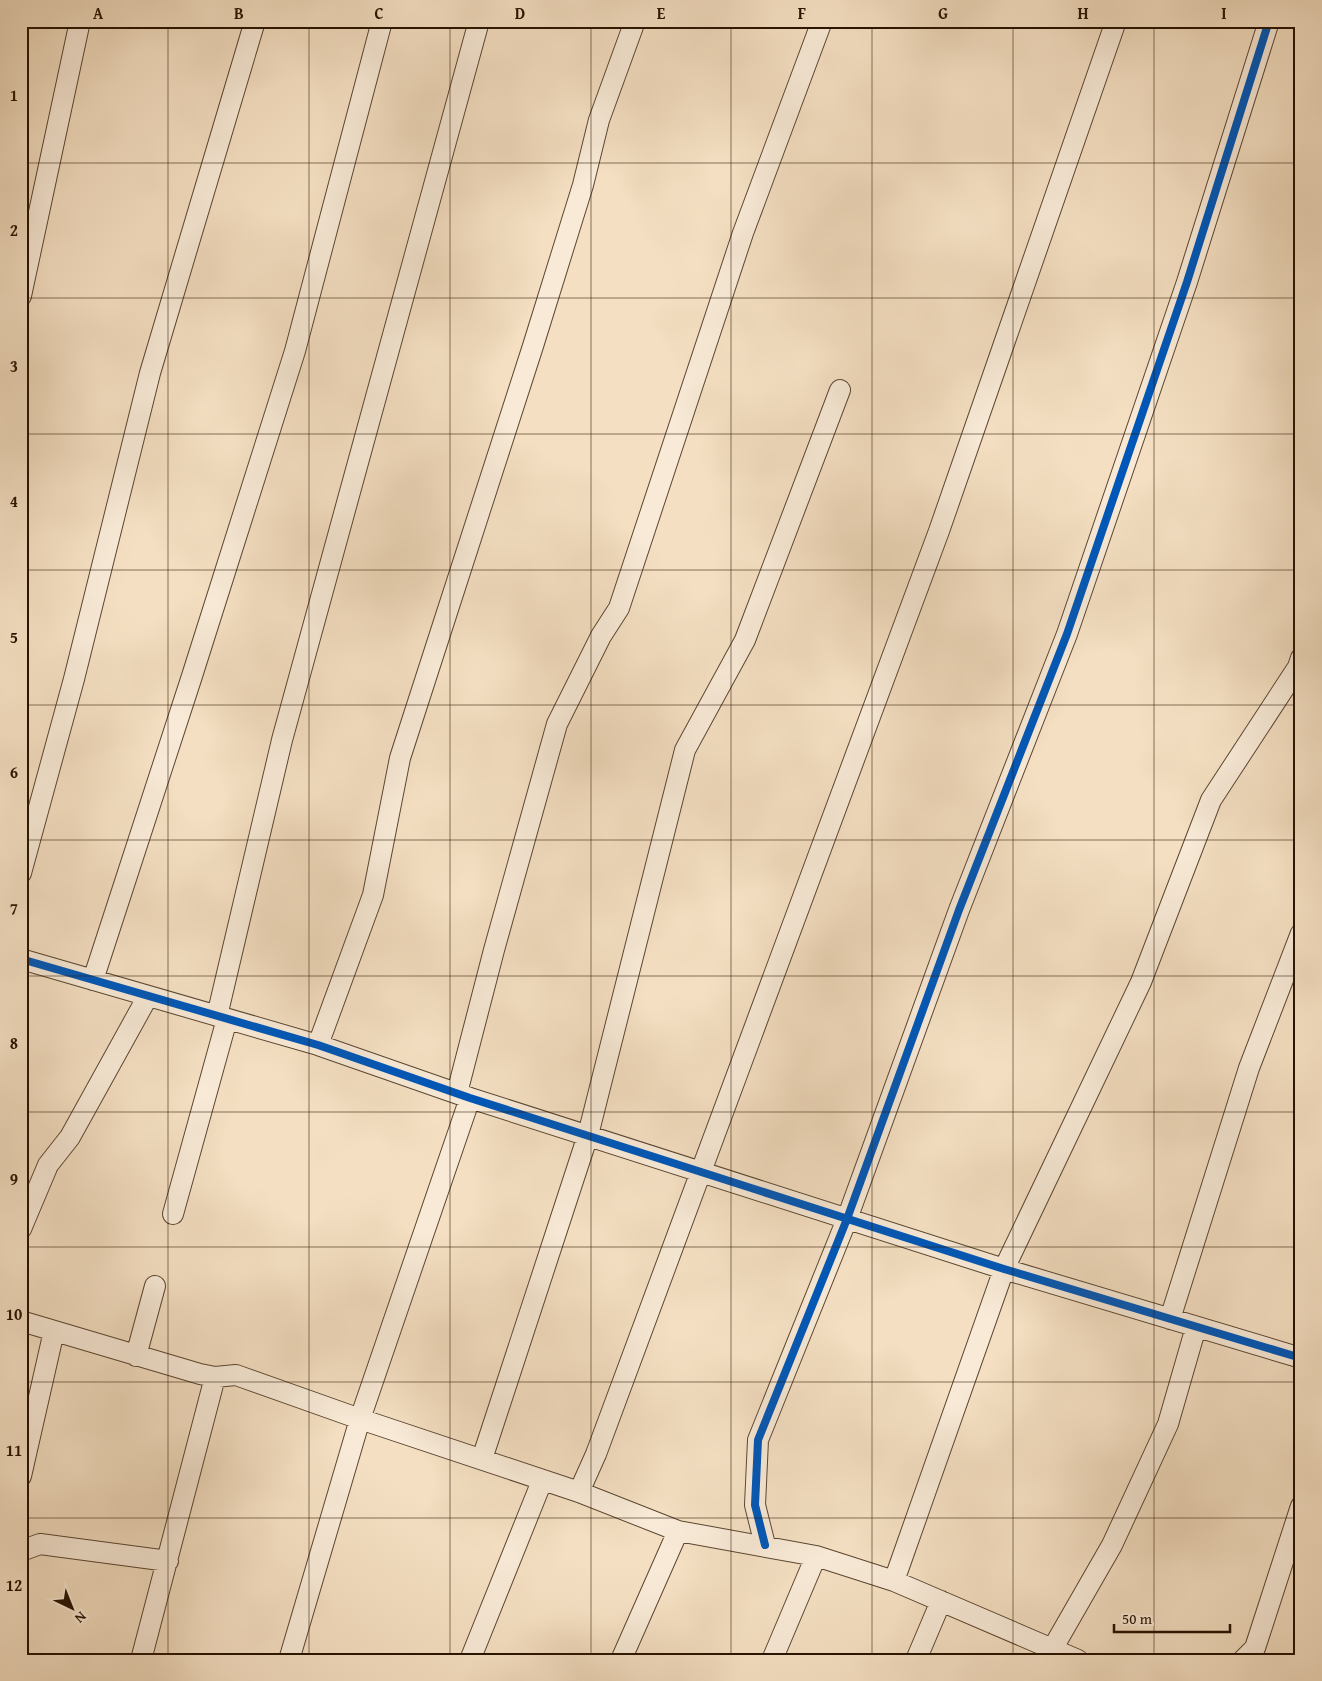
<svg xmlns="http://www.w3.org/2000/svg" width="1322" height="1681" viewBox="0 0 1322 1681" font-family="'Gentium Book Plus',serif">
  <rect width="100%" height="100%" fill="#f4dfc2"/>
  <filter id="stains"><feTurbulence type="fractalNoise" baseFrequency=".004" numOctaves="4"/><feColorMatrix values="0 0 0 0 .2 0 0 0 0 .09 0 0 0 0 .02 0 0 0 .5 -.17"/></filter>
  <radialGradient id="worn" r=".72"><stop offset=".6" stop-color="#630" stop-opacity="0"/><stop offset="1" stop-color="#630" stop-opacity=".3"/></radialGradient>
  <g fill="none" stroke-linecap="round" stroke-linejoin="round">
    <g stroke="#5b4630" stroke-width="22">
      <path id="minor" d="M21,296L80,21
        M21,873L74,679L150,373L255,21
        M21,959L318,1045L470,1098L1004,1269L1301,1358
        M93,980L192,676L295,351L382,21
        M217,1016L282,740L479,21
        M318,1045L373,895L400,758L533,346L583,185L599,120L635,21
        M457,1093L494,950L557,724L601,636L619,608L743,233L822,21
        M173,1214L227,1019
        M21,1229L48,1165L70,1137L148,996
        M1170,1319L1249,1068L1301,933
        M21,1321L200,1374L215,1377L236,1375L360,1419L579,1492L678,1531L816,1556L894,1581L1078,1660
        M136,1356L155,1286
        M482,1459L588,1135L685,750L745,640L840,390
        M21,1476L54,1331
        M579,1492L596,1454L939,531L1116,21
        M765,1545L755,1505L758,1440L847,1219L959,910L1067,634L1187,282L1269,21
        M21,1551L40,1544L168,1561
        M894,1581L1004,1269L1141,982L1211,800L1298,667L1301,658
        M141,1660L215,1377
        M289,1660L360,1419L470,1098
        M470,1660L542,1481
        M621,1660L678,1531
        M772,1660L816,1556
        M916,1660L941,1601
        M1046,1660L1112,1545L1168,1424L1196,1327
        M1243,1660L1255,1648L1301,1506"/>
    </g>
    <use href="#minor" stroke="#f8ead7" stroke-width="20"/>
    <g stroke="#f8ead7" stroke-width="11">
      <path id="cycleway" d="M21,959L318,1045L470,1098L1004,1269L1301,1358
        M765,1545L755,1505L758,1440L847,1219L959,910L1067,634L1187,282L1269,21"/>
    </g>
    <use href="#cycleway" stroke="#0057b8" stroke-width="8"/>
  </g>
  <path fill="none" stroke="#281300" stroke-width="1" stroke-opacity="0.55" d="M168,21V1660M309,21V1660M450,21V1660M591,21V1660M731,21V1660M872,21V1660M1013,21V1660M1154,21V1660M21,163H1301M21,298H1301M21,434H1301M21,570H1301M21,705H1301M21,840H1301M21,976H1301M21,1112H1301M21,1247H1301M21,1382H1301M21,1518H1301"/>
  <rect width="1322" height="1681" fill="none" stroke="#f4dfc2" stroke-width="55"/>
  <g transform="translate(72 1608) rotate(137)" stroke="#f8ead7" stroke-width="4" paint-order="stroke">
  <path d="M0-4L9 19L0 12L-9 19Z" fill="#281300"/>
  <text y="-8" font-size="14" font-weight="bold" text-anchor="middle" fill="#281300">N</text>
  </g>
  <path d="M1114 1624v8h116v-8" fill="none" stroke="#281300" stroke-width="2.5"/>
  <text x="1122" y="1624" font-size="15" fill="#281300" stroke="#f8ead7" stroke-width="4" paint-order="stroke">50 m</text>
  <rect x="28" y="28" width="1266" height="1626" fill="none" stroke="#281300" stroke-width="2"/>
  <g font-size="16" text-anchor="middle" font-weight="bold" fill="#281300">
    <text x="98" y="19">A</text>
    <text x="239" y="19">B</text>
    <text x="379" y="19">C</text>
    <text x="520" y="19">D</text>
    <text x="661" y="19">E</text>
    <text x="802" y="19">F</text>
    <text x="943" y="19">G</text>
    <text x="1083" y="19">H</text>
    <text x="1224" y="19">I</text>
    <text x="14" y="101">1</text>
    <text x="14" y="236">2</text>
    <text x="14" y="372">3</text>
    <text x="14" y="507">4</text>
    <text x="14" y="643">5</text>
    <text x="14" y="778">6</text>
    <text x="14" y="914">7</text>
    <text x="14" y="1049">8</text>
    <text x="14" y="1185">9</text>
    <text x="14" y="1320">10</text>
    <text x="14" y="1456">11</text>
    <text x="14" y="1591">12</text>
  </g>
  <rect width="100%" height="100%" filter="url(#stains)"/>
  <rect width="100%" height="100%" fill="url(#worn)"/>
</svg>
